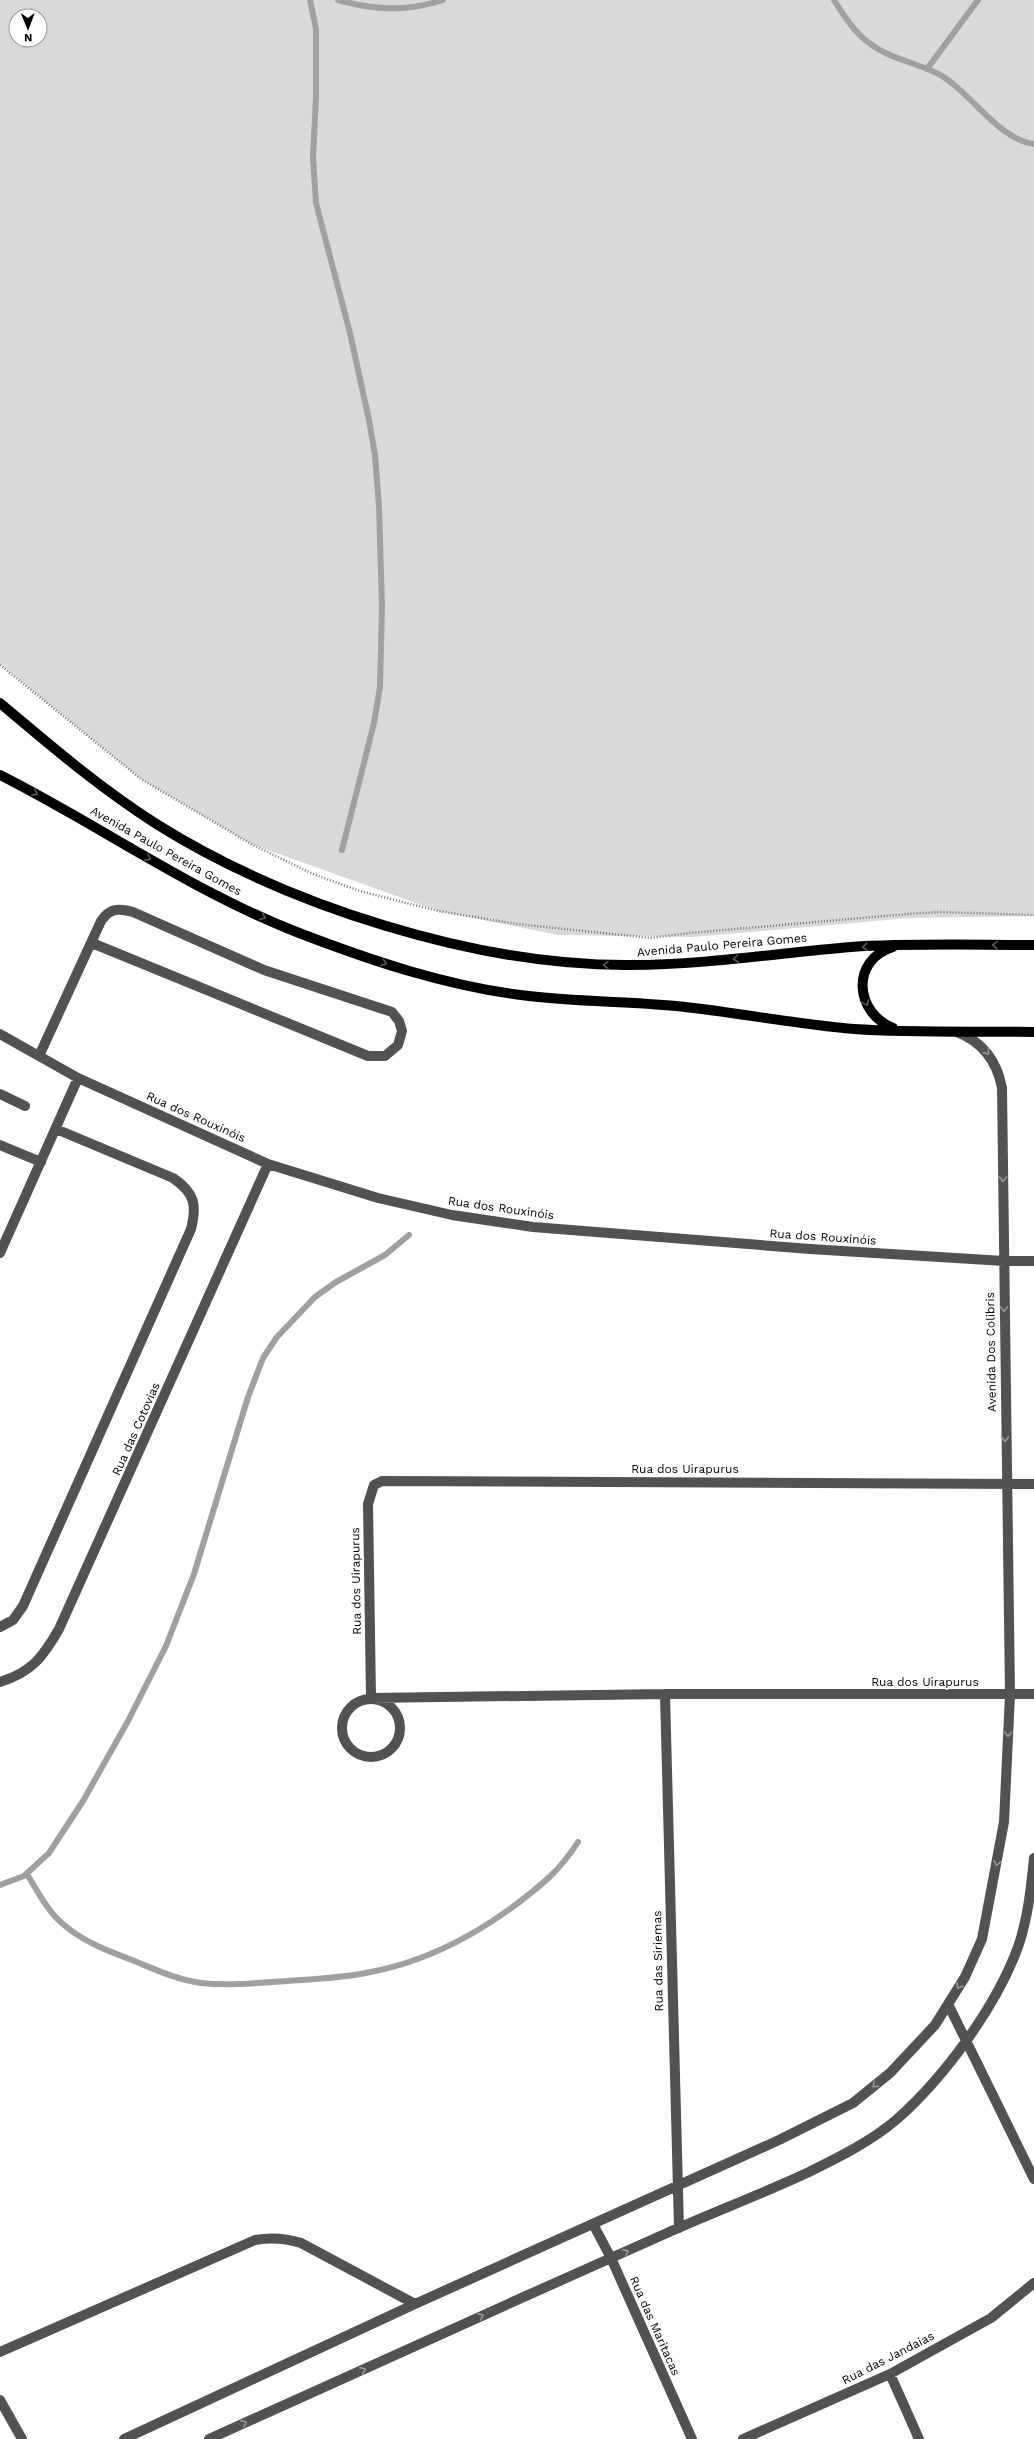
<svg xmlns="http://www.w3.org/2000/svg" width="1034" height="2439" viewBox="0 0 1034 2439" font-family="'Work Sans',sans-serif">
  <rect width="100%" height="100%" fill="#fff"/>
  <path fill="#d9d9d9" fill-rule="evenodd" d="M0,0H1034V916L909,918L694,937L559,935L438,911L251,844L141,779L0,664ZM16,16H40V40H16Z"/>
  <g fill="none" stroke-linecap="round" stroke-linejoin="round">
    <path stroke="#a0a0a0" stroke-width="6" d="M310,0L316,29V97L313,158L316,203L350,333L369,420L375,455L379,506L382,607L380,687L374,723L342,850
      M338,0C374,10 407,12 443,0
      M834,0C843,15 854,32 868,42C890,60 918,62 942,76C972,94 998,139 1034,144
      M927,69L978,0
      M27,1874C38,1892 48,1912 64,1925C84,1942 108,1951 132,1960C154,1969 177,1980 201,1983C229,1986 259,1983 287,1981C314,1979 340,1978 366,1973C423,1963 473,1937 518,1903C544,1883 560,1870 578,1842
      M0,1885L24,1876L49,1853L83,1801L128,1721L166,1646L194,1574L248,1397L263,1358L277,1337L315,1297L336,1282L385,1255L409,1235"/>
    <path stroke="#747474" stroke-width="2.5" stroke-dasharray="1 2" stroke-linecap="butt" d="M0,665L141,779L251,844L313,874L360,891L438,911L517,924L650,938L690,933L907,914L940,912L1034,915"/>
    <path stroke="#525252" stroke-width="10" d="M0,1034L78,1078L268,1164L378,1198L452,1215L533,1227L810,1249L1004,1261H1034
      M39,1056L101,921C110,908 118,908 133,912L264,970L392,1012L399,1021L402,1031L398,1045L385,1056H368L92,943
      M0,1094L25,1106
      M0,1145L41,1162
      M0,1253L78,1078
      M1034,1484L382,1481L374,1485L368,1504L371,1698L665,1694H1034
      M0,1627L13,1620L23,1606L191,1229C197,1205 195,1193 173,1178L56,1129
      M0,1682C32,1672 43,1657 59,1629L268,1164
      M665,1694L679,2228
      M342 1728a29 29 0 1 1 58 0a29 29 0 1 1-58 0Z
      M948,2004L1034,2179
      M593,2224L611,2258L692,2439
      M0,2352L255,2240C272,2237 285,2238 301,2243L415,2304
      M890,2374L919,2439
      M0,2400L22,2439
      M124,2439L415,2304L779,2140L853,2103L890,2073L935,2025L965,1977L982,1939L1004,1822L1010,1695L1002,1088C997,1061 983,1042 957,1032
      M209,2439C361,2370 514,2301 667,2233C714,2212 762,2194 809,2172C839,2157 870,2142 896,2120C944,2078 996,2007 1018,1947C1028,1918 1031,1888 1034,1858
      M743,2439L890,2374L991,2318L1034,2283"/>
    <path stroke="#000" stroke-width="10" d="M0,703C51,746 101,789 158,825C288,906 477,966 630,965C704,965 778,953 851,947C912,943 973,945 1034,945
      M0,775C99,825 190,890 294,931C369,960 448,987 529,996C578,1002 627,1001 676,1006C735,1012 795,1024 854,1029C914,1033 974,1031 1034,1032
      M893,1028C855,1013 850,960 893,947"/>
  </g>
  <defs><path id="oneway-chevron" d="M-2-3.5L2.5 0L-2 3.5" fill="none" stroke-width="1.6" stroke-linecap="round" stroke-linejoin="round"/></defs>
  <g stroke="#595959">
    <use href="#oneway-chevron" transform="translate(35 793) rotate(27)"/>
    <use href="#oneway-chevron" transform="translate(148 858) rotate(30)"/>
    <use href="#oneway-chevron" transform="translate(263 917) rotate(24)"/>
    <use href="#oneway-chevron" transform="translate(995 945) rotate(-179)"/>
    <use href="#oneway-chevron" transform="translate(865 947) rotate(177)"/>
    <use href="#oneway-chevron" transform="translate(736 959) rotate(173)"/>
    <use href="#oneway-chevron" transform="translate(384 963) rotate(19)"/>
    <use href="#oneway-chevron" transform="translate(606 965) rotate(-179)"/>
    <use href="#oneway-chevron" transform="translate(866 1003) rotate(69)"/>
  </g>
  <g stroke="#979797">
    <use href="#oneway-chevron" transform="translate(987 1052) rotate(50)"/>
    <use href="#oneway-chevron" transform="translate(1003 1179) rotate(90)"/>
    <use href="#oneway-chevron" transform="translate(1004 1309) rotate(89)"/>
    <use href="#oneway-chevron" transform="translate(1005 1439) rotate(89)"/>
    <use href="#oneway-chevron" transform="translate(1008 1734) rotate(93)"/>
    <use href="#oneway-chevron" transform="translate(997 1863) rotate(99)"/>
    <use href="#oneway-chevron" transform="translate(959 1986) rotate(122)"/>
    <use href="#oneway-chevron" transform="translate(875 2085) rotate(140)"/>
    <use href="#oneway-chevron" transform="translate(626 2252) rotate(-24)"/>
    <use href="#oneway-chevron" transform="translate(481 2316) rotate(-24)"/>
    <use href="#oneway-chevron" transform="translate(363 2370) rotate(-24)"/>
    <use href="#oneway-chevron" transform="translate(244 2423) rotate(-24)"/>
  </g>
  <g text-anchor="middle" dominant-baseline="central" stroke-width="3.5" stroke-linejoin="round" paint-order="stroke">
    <g font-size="12" fill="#000" stroke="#fff">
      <text transform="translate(166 851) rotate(29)">Avenida Paulo Pereira Gomes</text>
      <text transform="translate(722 945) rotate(-5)">Avenida Paulo Pereira Gomes</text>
      <text transform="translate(196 1117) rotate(24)">Rua dos Rouxinóis</text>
      <text transform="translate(501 1208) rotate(8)">Rua dos Rouxinóis</text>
      <text transform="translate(823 1237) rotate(4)">Rua dos Rouxinóis</text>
      <text transform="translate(991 1352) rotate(-91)">Avenida Dos Colibris</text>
      <text transform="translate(136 1429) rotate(-66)">Rua das Cotovias</text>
      <text x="685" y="1469">Rua dos Uirapurus</text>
      <text transform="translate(356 1581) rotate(-91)">Rua dos Uirapurus</text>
      <text x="925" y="1682">Rua dos Uirapurus</text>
      <text transform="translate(658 1961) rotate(-91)">Rua das Siriemas</text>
      <text transform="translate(655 2326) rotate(66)">Rua das Maritacas</text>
      <text transform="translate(888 2358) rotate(-27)">Rua das Jandaias</text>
    </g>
  </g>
  <g transform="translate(28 28) rotate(179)"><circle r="19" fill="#ffffff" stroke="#999999"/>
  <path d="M0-3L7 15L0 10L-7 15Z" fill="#000000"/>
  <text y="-6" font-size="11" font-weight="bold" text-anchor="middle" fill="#000000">N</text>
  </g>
</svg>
